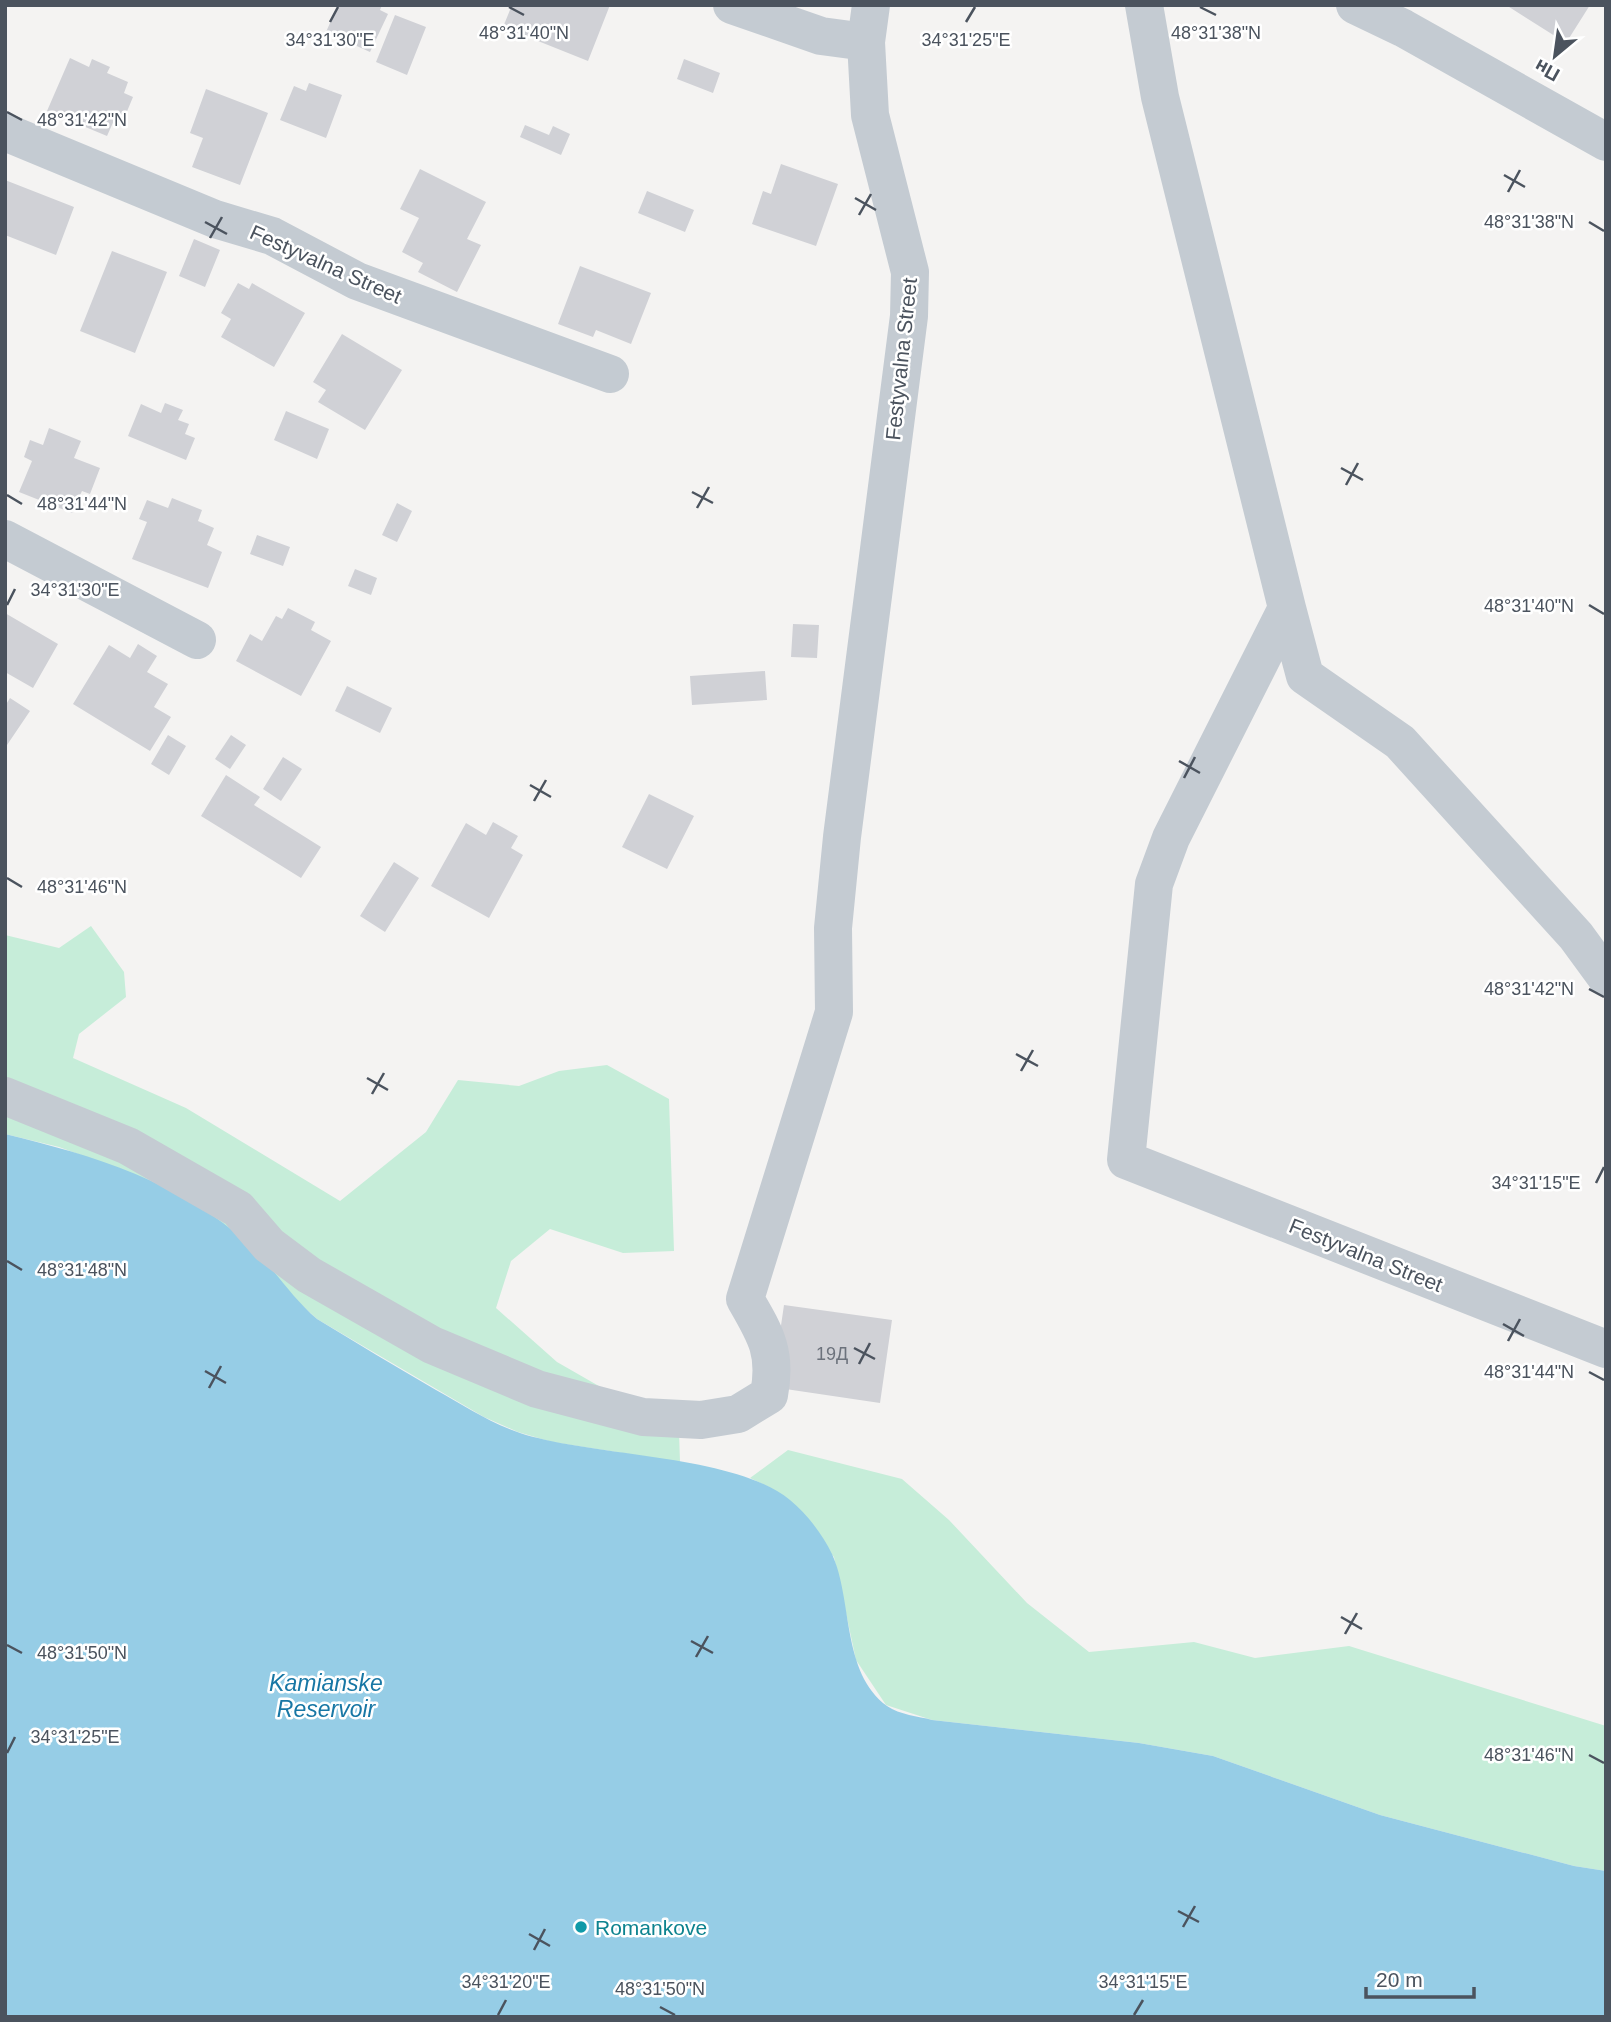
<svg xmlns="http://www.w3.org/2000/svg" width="1611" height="2022" viewBox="0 0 1611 2022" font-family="Helvetica,sans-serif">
  <rect width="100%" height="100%" fill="#f4f3f2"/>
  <path fill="#c6edd9" d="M91,926L124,972L126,997L79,1034L73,1058L186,1108L340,1201L426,1132L458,1080L519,1086L559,1071L607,1065L669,1099L674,1251L623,1253L550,1229L511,1261L496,1308L557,1362L679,1432L680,1462L552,1442L518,1432L484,1417L317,1319L297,1301L250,1246L168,1187L59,1147L5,1134V935L59,948Z
    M788,1450L902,1479L949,1520L1027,1603L1089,1652L1194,1642L1255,1658L1349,1646L1606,1726V1871L1574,1866L1380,1815L1213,1756L1139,1743L932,1720L886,1705L856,1660L834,1557L769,1487L750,1478Z"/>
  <path fill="#96cde6" d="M5,1134C92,1155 183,1182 249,1245C274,1268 291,1297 317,1319C357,1343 396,1367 436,1390C463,1405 490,1423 520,1433C593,1457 735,1454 790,1500C807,1514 823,1535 832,1554C853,1600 841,1672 887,1706C900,1715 918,1716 932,1720L1139,1743L1213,1756L1380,1815L1574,1866L1606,1871V2017H5Z"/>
  <path fill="#d0d1d6" d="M338,5H382L380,10L388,14L370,52L326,32Z
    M512,5H610L588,61L503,27Z
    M1506,5H1590L1566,43Z
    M395,15L426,27L407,75L376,62Z
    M70,58L89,67L92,59L110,67L107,73L128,82L124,93L133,97L123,121L115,118L107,136L47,111Z
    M684,59L720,73L713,93L677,79Z
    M309,83L342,95L326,138L280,120L294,86L306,91Z
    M206,89L268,113L240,185L192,167L203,138L190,133Z
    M525,125L549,135L553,126L570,134L561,155L520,137Z
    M781,164L838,184L816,246L752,224L763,191L771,194Z
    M420,169L486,202L467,239L481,245L457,292L418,272L423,263L402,252L419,218L400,209Z
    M5,180L74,207L56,255L5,235Z
    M647,191L694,210L685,232L638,213Z
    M194,239L220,250L205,287L179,276Z
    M112,251L167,272L135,353L80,331Z
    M580,266L651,293L631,344L596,330L593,337L558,324Z
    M238,283L249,289L252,283L305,313L274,367L221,337L231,319L221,313Z
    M342,334L402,370L365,430L318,402L326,390L313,382Z
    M165,403L183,410L178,420L189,424L185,434L195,438L186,460L128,436L141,404L161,413Z
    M286,411L329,429L317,459L274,440Z
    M49,428L81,441L74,458L100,468L90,494L82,491L72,513L19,492L32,461L24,457L30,440L43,445Z
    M172,498L202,510L198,521L214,528L207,545L222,552L208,588L132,559L147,522L139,519L147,500L168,508Z
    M397,503L412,511L397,542L382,535Z
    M257,535L290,547L283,566L250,554Z
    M355,569L377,578L371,595L348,586Z
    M288,608L315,622L311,630L331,641L301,696L236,661L250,634L262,641L276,616L282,619Z
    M5,613L58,644L33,688L5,672Z
    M793,624L819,625L817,658L791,657Z
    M138,644L157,656L147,672L168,684L154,707L171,717L150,751L73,704L109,645L130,658Z
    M765,671L767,700L692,705L690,676Z
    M347,686L392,708L380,733L335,711Z
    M10,698L30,711L5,748V706Z
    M168,735L186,746L169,775L151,764Z
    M231,735L246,745L230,769L215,759Z
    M283,757L302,769L281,801L263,789Z
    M226,775L260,797L254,805L321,847L301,878L201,816Z
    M649,794L694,816L667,869L622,847Z
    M493,822L518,836L511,848L523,855L489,918L431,886L466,823L486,835Z
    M394,862L419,878L385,932L360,916Z
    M784,1305L892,1320L880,1403L772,1387Z"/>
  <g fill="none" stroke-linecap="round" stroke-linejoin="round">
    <path stroke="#c4cbd2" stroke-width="38" d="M732,5L821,36L866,42
      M1144,5L1160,97L1287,608L1171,838L1154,884L1126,1160L1606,1349
      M1355,5L1403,28L1606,142
      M5,132L215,219L272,236L357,281L610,374
      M5,539L197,640
      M1287,608L1305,676L1400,742L1576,936L1606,977
      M5,1096L128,1146L238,1209L269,1245L309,1275L432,1345L537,1389L643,1417L701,1420L738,1414L769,1395C777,1353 766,1335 745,1299L834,1012L833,928L842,837L909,316L910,272L870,115L866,42L871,5"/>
  </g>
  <path fill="none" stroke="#4b535e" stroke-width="2.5" d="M509,7L524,15M1200,7L1216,15M330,22L338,7M966,22L975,7M7,112L22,120M1504,175L1525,187M1508,192L1520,170M855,198L876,210M859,215L871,194M205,222L227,234M1589,222L1604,231M210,238L222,217M1341,468L1363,480M1346,485L1358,463M692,492L713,503M7,495L22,504M697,508L709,487M7,605L15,589M1589,605L1604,614M1179,761L1200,773M1184,778L1195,757M530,785L551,797M534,801L546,780M7,878L22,887M1589,989L1604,997M1016,1054L1038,1066M1021,1071L1033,1050M367,1078L388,1090M372,1094L384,1073M1596,1183L1604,1167M7,1261L22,1270M1503,1324L1524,1336M1508,1341L1520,1319M854,1348L875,1359M859,1364L870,1343M205,1371L226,1383M1589,1372L1604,1380M209,1388L221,1366M1341,1617L1362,1629M1345,1634L1357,1613M691,1641L713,1653M7,1645L22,1653M696,1657L708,1636M7,1753L15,1737M1589,1755L1604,1763M1178,1911L1199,1922M1183,1927L1195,1906M529,1934L550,1946M534,1950L545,1929M660,2007L675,2015M498,2015L506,2000M1134,2015L1143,2000"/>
  <circle fill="#0f9aa8" stroke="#fff" stroke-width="2.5" cx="581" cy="1927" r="7"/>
  <g text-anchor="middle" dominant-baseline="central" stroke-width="5" stroke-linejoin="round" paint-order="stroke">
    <g font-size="18" fill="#6c727c">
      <text x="832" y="1354">19Д</text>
    </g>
    <g font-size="21" fill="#4b535e" stroke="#fff">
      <text transform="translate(326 264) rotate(24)">Festyvalna Street</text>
      <text transform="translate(901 359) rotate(-84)">Festyvalna Street</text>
      <text transform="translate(1366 1255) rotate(22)">Festyvalna Street</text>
    </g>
    <g font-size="21" fill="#0d838f" stroke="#fff" text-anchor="start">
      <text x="595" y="1927">Romankove</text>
    </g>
    <g font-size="23" font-style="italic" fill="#1877a5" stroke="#fff">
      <text x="326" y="1683">Kamianske<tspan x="326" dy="26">Reservoir</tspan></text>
    </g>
  </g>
  <g font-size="18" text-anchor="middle" fill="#4b535e" stroke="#fff" stroke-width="5" stroke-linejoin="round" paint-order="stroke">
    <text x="1216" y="39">48°31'38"N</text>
    <text x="524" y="39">48°31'40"N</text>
    <text x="330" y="46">34°31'30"E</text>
    <text x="966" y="46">34°31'25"E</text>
    <text x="82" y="126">48°31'42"N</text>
    <text x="1529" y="228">48°31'38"N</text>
    <text x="82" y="510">48°31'44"N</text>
    <text x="75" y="596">34°31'30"E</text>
    <text x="1529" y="612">48°31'40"N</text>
    <text x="82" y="893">48°31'46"N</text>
    <text x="1529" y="995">48°31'42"N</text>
    <text x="1536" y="1189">34°31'15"E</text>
    <text x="82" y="1276">48°31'48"N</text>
    <text x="1529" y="1378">48°31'44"N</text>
    <text x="82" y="1659">48°31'50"N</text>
    <text x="75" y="1743">34°31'25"E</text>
    <text x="1529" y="1761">48°31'46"N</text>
    <text x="506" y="1988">34°31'20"E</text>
    <text x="1143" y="1988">34°31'15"E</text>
    <text x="660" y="1995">48°31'50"N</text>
  </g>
  <rect width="1611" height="2022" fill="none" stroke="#4b535e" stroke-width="14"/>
  <g transform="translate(1555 56) rotate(209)" stroke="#ffffff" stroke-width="5" paint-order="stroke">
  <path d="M0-5L12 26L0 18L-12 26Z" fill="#4b535e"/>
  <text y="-10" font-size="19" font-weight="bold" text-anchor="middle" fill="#4b535e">Пн</text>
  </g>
  <path d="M1366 1987v10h108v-10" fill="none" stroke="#4b535e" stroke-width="3.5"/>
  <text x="1376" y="1987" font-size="21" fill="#4b535e" stroke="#ffffff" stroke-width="5" paint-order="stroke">20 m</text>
</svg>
